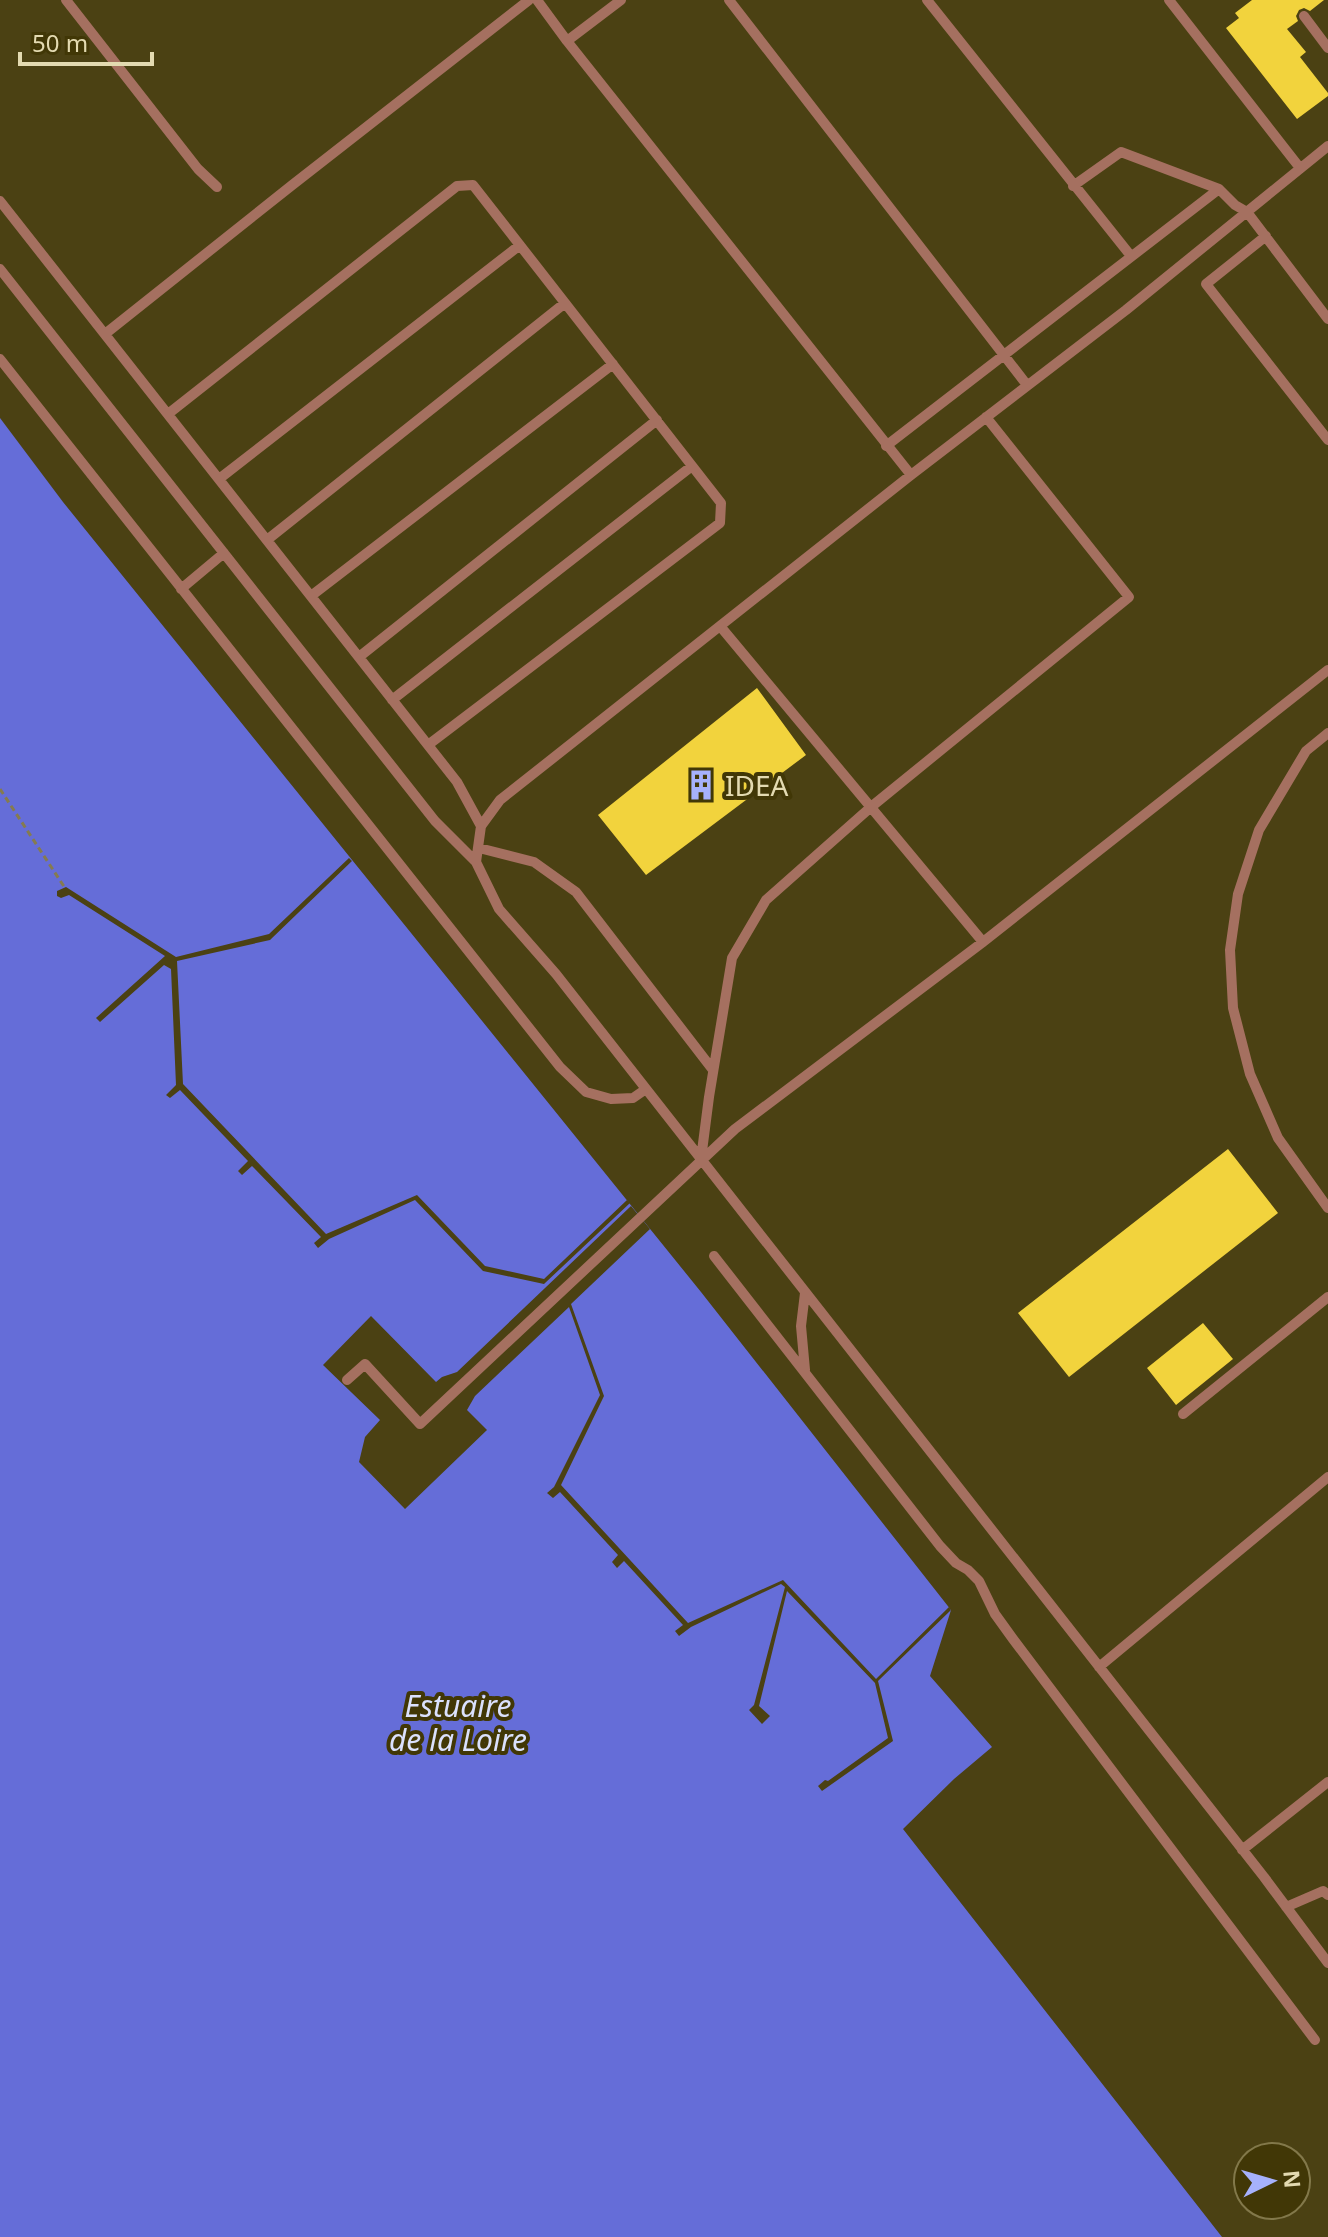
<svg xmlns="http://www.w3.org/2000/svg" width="1328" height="2237" viewBox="0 0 1328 2237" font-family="'Noto Sans',sans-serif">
  <rect width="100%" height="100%" fill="#4b4113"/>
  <path fill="#656dd8" d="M0,418L63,502L701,1292L951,1610L930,1676L992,1747L954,1779L903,1829L1222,2237H0Z"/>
  <path fill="#4b4113" d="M349,858L352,861L270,940L177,961L183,1084L326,1234L417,1195L485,1266L544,1279L627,1200L630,1203L544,1284L483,1271L415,1200L329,1239L318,1248L314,1243L321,1237L252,1166L242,1175L238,1171L248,1161L180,1090L170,1098L166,1095L176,1085L171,969L164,965L100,1022L96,1018L165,956L69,895L61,898L57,896V891L66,887L176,957L269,934Z
    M631,1206L650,1229L571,1304L604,1396L561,1485L688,1623L783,1580L876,1679L949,1607L951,1610L878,1681L893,1741L822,1791L818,1786L825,1780L828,1781L888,1738L875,1683L787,1591L759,1706L770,1716L762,1724L749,1710L754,1705L785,1587L781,1584L691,1627L679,1636L675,1631L683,1625L624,1561L617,1568L612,1562L618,1555L560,1492L553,1498L547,1493L554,1487L600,1395L569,1307L475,1396L467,1410L487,1430L405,1509L359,1462L365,1437L380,1420L323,1365L371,1316L436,1382L442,1377L457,1372Z"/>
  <path fill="#f2d33d" d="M1252,0H1324L1310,11L1304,8L1299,10L1296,16L1298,21L1287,29L1306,52L1300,57L1328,93V96L1297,119L1226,28L1239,18L1235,13Z
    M757,688L806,755L646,875L598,815Z
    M1228,1149L1278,1213L1069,1377L1018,1313Z
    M1203,1323L1233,1359L1176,1405L1147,1368Z"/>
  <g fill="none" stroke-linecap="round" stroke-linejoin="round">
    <path stroke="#857b4f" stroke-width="3" stroke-dasharray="6 4" stroke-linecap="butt" d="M0,789L65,888"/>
    <path stroke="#a57060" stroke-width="10" d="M66,0L198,169L217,187
      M537,0L567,41
      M621,0L567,41L911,475
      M729,0L1027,385
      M927,0L1131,256
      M1169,0L1300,168
      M1304,16L1328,48
      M1328,146L1126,310L911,475L500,800L481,826L476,862L499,909L556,974L1264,1877L1328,1963
      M1073,186L1121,152L1219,189
      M0,201L457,782L481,826
      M1266,236L1206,284L1328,440
      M0,269L435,821L476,862
      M105,334L291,186L529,0
      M0,359L560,1067L586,1092L611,1099L633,1098L646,1089
      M168,414L457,186L473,185L721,503L720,523L428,745
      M886,446L1219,189L1235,205L1247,212L1328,319
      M219,479L520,245
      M267,540L565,303
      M181,589L224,553
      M311,596L613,364
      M720,626L983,942
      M359,657L657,420
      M392,700L692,466
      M1328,733L1306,751L1259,830L1238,894L1230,950L1233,1008L1250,1074L1278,1138L1328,1208
      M479,848L534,862L576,892L713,1070
      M701,1159L709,1097L732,958L766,900L871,807L1129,597L986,417
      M714,1256L940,1546L956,1563L968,1570L979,1581L995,1614L1013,1639L1315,2040
      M805,1370L801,1326L805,1293
      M347,1380L365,1364L420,1424L735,1129L983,942L1328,670
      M1183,1414L1328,1297
      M1099,1667L1328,1477
      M1242,1850L1328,1782
      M1286,1907L1323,1891L1328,1895"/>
  </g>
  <defs>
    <g id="building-bare" transform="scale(2.4)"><path d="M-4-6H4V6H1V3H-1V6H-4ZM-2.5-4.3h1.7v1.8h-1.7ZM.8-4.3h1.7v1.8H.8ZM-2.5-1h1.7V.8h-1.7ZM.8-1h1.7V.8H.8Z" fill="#a6b1fc" stroke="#413706" stroke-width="2.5" paint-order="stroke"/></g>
  </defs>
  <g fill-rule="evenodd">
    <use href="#building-bare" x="701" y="785"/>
  </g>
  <g text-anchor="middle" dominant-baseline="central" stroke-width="8" stroke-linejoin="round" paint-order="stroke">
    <g font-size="28" fill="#e3dab1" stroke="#413706" text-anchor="start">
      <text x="725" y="785">IDEA</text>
    </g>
    <g font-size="30" font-style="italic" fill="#dbe1fd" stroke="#413706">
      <text x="458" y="1705">Estuaire<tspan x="458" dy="34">de la Loire</tspan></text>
    </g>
  </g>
  <g transform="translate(1272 2181) rotate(85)"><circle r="38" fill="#413706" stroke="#82784a" stroke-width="2"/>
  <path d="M0-6L14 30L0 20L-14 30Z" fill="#a6b1fc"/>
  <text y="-12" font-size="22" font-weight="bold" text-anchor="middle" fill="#e3dab1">N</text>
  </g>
  <path d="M20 52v12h132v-12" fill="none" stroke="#e3dab1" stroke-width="4"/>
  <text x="32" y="52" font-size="24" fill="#e3dab1" stroke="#413706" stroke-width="6" paint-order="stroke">50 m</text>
</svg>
